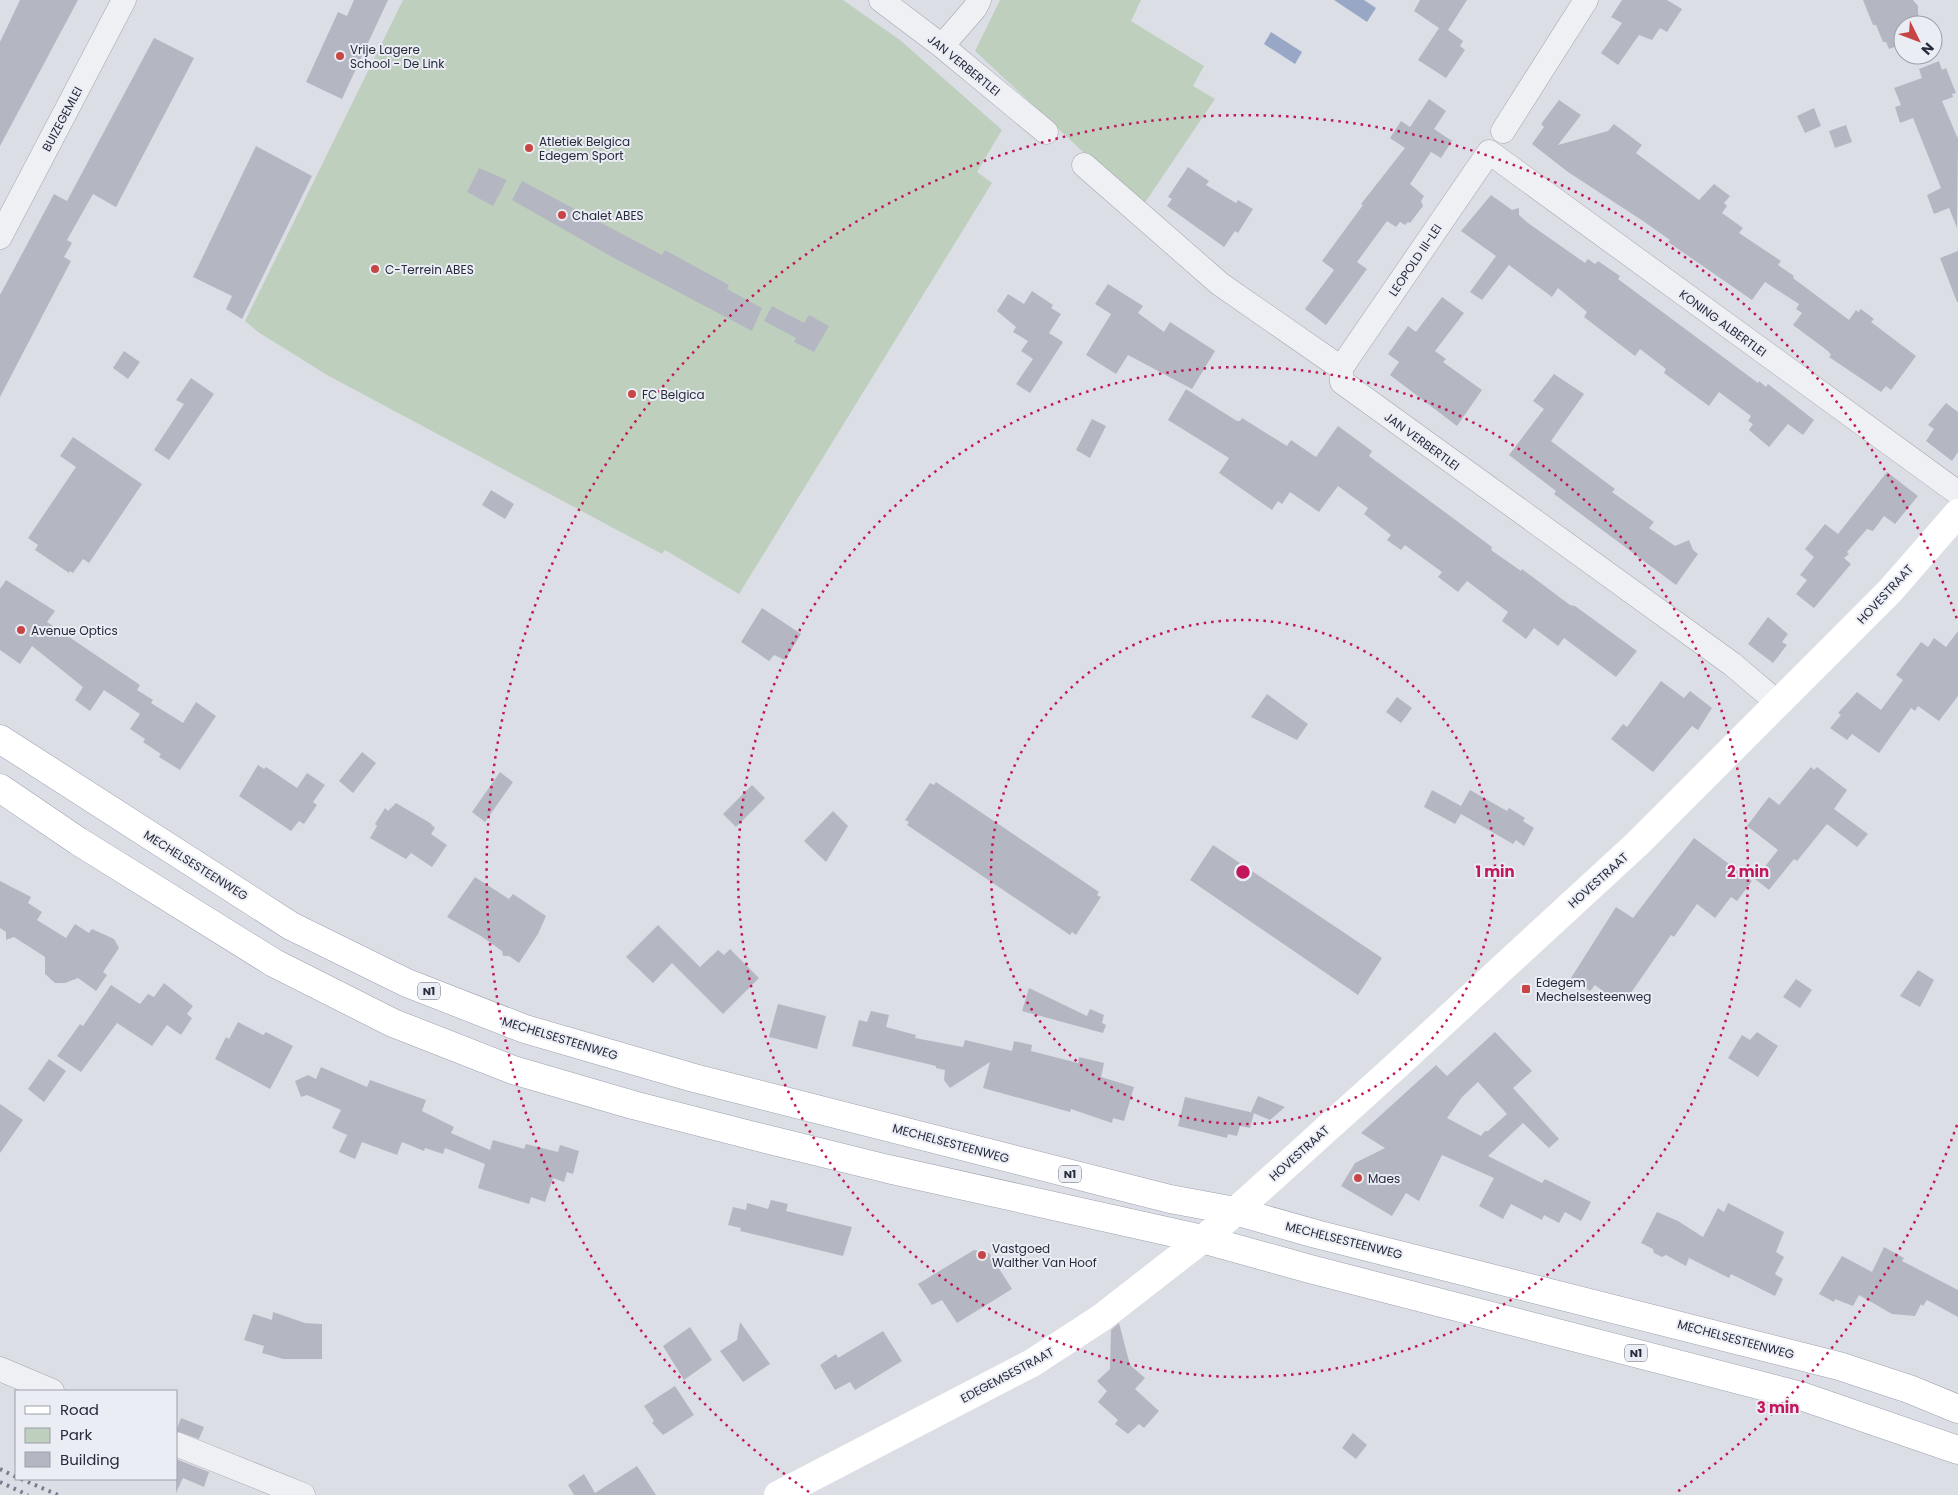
<svg xmlns="http://www.w3.org/2000/svg" width="1958" height="1495" viewBox="0 0 1958 1495" font-family="Poppins,sans-serif">
  <rect width="100%" height="100%" fill="#dcdee6"/>
  <path fill="#bfcfbe" d="M403,0H843L900,40L1002,130L977,172L992,183L739,594L665,550L662,554L327,375L258,332L245,321Z
    M1000,0H1141L1131,21L1204,66L1193,86L1215,99L1142,207L975,51Z"/>
  <path fill="#98a7c5" d="M1334,0H1364L1376,8L1367,22Z
    M1271,32L1302,52L1295,64L1264,44Z"/>
  <path fill="#b4b7c2" fill-rule="evenodd" d="M20,0H78L0,146V42Z
    M354,0H388L342,99L306,82L338,12L347,16Z
    M1420,0H1467L1448,30L1463,41L1460,46L1465,50L1446,78L1418,60L1439,28L1414,11Z
    M1622,0H1667L1682,9L1667,32L1660,28L1652,40L1639,35L1618,65L1601,53L1622,23L1611,17Z
    M1863,0H1913L1918,6V13L1922,25H1903V44L1889,49L1886,42H1883L1876,25H1873Z
    M154,38L194,58L116,207L93,194L67,240L72,243L64,257L71,261L0,397V295L54,194L67,201Z
    M1939,61L1942,70L1946,68L1956,93L1952,94L1953,97L1942,101L1958,139L1957,228L1949,208L1934,214L1927,195L1941,188L1913,118L1900,123L1895,107L1901,105L1894,88L1922,78L1919,69Z
    M1429,99L1446,111L1434,129L1452,141L1441,158L1431,152L1410,184L1424,196L1421,201L1423,206L1410,223L1408,222L1405,225L1400,222L1396,227L1387,221L1357,262L1367,269L1326,325L1305,309L1334,270L1322,261L1363,205L1361,204L1405,148L1390,138L1401,121L1410,127Z
    M1559,100L1581,115L1558,145L1608,131L1614,124L1642,145L1636,153L1699,200L1714,184L1730,196L1724,203L1727,206L1722,213L1743,228L1739,233L1781,261L1778,265L1794,276L1793,278L1849,320L1856,310L1858,312L1861,309L1874,319L1871,322L1916,356L1891,390L1886,386L1881,392L1829,357L1831,355L1828,351L1793,325L1802,313L1796,309L1799,304L1765,282L1752,300L1668,242L1670,240L1643,221L1568,172L1532,144L1544,127L1541,124Z
    M1814,108L1821,126L1805,133L1797,116Z
    M1846,125L1852,142L1835,148L1829,131Z
    M256,146L312,176L242,319L226,309L232,296L193,277Z
    M1188,167L1209,181L1206,185L1236,203L1238,200L1253,209L1238,233L1235,231L1224,247L1167,206L1172,199L1168,197Z
    M479,168L507,180L493,206L467,192Z
    M522,181L662,255L665,250L729,285L727,289L762,308L752,331L612,257L512,200Z
    M1491,195L1512,210L1519,208V215L1528,223L1585,263L1588,259L1595,264L1598,261L1620,276L1618,279L1758,383L1759,381L1766,387L1768,384L1814,420L1803,435L1788,424L1769,447L1749,430L1753,424L1748,421L1751,416L1719,392L1709,406L1664,373L1666,369L1640,349L1635,356L1584,317L1587,312L1558,288L1552,297L1509,265L1482,300L1470,292L1496,256L1461,231Z
    M1958,251V302H1957L1940,258Z
    M1108,284L1143,306L1138,313L1164,332L1170,322L1215,351L1192,389L1128,355L1116,374L1086,355L1111,314L1095,304Z
    M1032,291L1053,305L1051,308L1061,314L1049,333L1063,342L1030,393L1016,384L1033,359L1021,351L1028,341L1013,332L1016,327L997,311L1008,294L1024,304Z
    M1442,297L1464,313L1435,351L1446,359L1443,362L1482,390L1457,426L1390,375L1399,362L1388,354L1408,326L1416,332Z
    M772,306L804,323L809,315L829,326L814,352L794,342L796,338L764,321Z
    M124,351L140,362L128,379L113,368Z
    M1554,374L1584,394L1551,441L1615,489L1612,492L1654,522L1649,528L1675,546L1689,540L1693,550L1698,554L1676,585L1554,494L1556,491L1509,455L1544,409L1533,401Z
    M191,378L214,394L169,460L154,450L184,404L176,400Z
    M1186,389L1237,421H1240L1242,418L1287,446L1291,440L1316,457L1338,426L1372,451L1369,456L1492,547L1491,550L1521,571L1522,569L1570,605L1575,606L1637,651L1616,677L1564,638L1558,646L1534,628L1526,639L1502,621L1508,612L1467,581L1458,592L1438,577L1442,572L1405,545L1401,550L1387,540L1391,535L1364,514L1368,508L1338,486L1319,512L1290,492L1282,504L1278,501L1272,510L1219,473L1229,458L1168,420Z
    M1946,403L1958,412V452L1952,461L1926,441L1934,429L1928,425Z
    M1092,419L1106,426L1090,458L1076,450Z
    M73,437L142,484L89,563L83,559L73,573L70,571L69,573L35,550L38,545L28,538L76,467L60,456Z
    M1887,472L1918,496L1895,524L1884,516L1873,531L1867,529L1847,552L1849,554L1844,558L1851,564L1814,608L1796,594L1807,580L1800,575L1814,557L1805,549L1825,524L1838,534Z
    M491,490L514,504L505,519L482,505Z
    M6,580L55,611L47,622L140,685L137,690L153,700L151,703L183,723L196,702L216,716L180,770L159,757L161,754L143,742L145,739L130,729L140,714L104,690L90,711L75,700L83,687L32,646L20,664L0,650V589Z
    M762,608L801,634L785,660L774,655L769,661L741,642Z
    M1768,617L1788,634L1782,642L1787,645L1773,663L1748,644Z
    M1958,631V696L1939,721L1918,706L1915,711L1911,708L1879,753L1852,734L1847,740L1830,728L1841,715L1838,713L1857,692L1881,710L1903,680L1896,675L1921,642L1928,647L1934,638L1946,647Z
    M1661,681L1684,698L1690,691L1712,708L1698,730L1692,726L1653,772L1611,739L1623,724L1627,727Z
    M1267,694L1308,724L1297,740L1251,717Z
    M1397,697L1412,708L1401,723L1386,712Z
    M362,752L376,763L353,793L339,781Z
    M258,765L264,769L266,767L297,788L307,773L325,785L313,802L317,805L304,824L299,821L291,831L239,796Z
    M1811,767L1814,770L1817,767L1847,790L1834,809L1868,834L1857,847L1827,824L1797,861L1794,859L1769,890L1755,879L1778,850L1747,826L1769,797L1779,805Z
    M500,772L513,782L485,822L472,812Z
    M936,782L1099,892L1097,895L1101,897L1076,935L1072,932L1070,935L907,825L909,822L905,820L930,783L934,785Z
    M752,785L765,798L736,827L723,814Z
    M1432,790L1461,806L1470,790L1507,811L1509,808L1525,818L1523,821L1534,828L1524,846L1516,840L1513,844L1461,814L1455,824L1424,807Z
    M396,803L430,823L435,828L431,834L447,845L432,867L411,853L406,859L370,838L377,826L375,824L385,808L388,811Z
    M833,811L848,826L826,862L804,841Z
    M1694,838L1752,881L1737,901L1731,897L1715,918L1697,904L1674,937L1671,935L1626,1000L1616,1001L1595,985L1590,991L1571,978L1616,907L1633,918Z
    M1213,845L1382,958L1358,995L1190,880Z
    M475,877L509,899L513,894L546,916L538,934L519,963L509,956H503L502,951L481,936L447,917Z
    M0,881L31,897L28,903L42,912L37,920L66,938L75,924L89,933L92,929L114,939L119,948L103,972L107,975L96,991L78,978L65,983H55L45,974V957L14,937L6,940V932L0,928Z
    M658,925L700,967L718,950L724,955L730,949L759,978L723,1014L672,963L653,983L626,957Z
    M1918,970L1934,980L1920,1007L1900,996Z
    M1796,979L1812,990L1800,1008L1783,997Z
    M164,983L193,1006L187,1014L192,1018L181,1035L167,1025L152,1046L117,1023L81,1072L57,1056L80,1024L83,1026L111,985L140,1004L148,994L154,997Z
    M1029,988L1087,1016L1090,1009L1104,1015L1102,1023L1106,1025L1103,1033L1022,1011Z
    M778,1004L826,1016L817,1049L769,1037Z
    M871,1011L889,1015L886,1027L916,1035L915,1038L963,1047L965,1040L1012,1051L1014,1041L1032,1045L1031,1051L1078,1063L1079,1057L1104,1063L1101,1077L1134,1087L1124,1121L1113,1118L1112,1123L1071,1109L1070,1112L983,1088L990,1062L950,1088L944,1080L945,1070L936,1068V1066L852,1046L859,1020L867,1022Z
    M238,1022L263,1035L266,1032L293,1046L270,1089L215,1059L226,1037L229,1039Z
    M1495,1032L1532,1071L1513,1088L1559,1139L1549,1148L1523,1123L1488,1156L1542,1183L1545,1179L1591,1202L1581,1221L1565,1212L1559,1223L1544,1215L1542,1220L1511,1204L1503,1219L1479,1206L1494,1178L1442,1155L1419,1201L1406,1193L1392,1216L1341,1186L1355,1163L1385,1148L1361,1133L1436,1065L1447,1076ZM1478,1082L1507,1114L1488,1131H1485L1481,1136L1447,1118L1462,1097Z
    M1757,1032L1778,1046L1758,1077L1728,1058L1742,1035L1750,1040Z
    M49,1059L66,1071L44,1102L28,1089Z
    M321,1067L367,1087L370,1080L426,1100L422,1111L454,1127L451,1133L490,1150L493,1140L524,1149L526,1144L558,1152L560,1145L579,1151L573,1174L567,1172L564,1182L553,1178L545,1202L531,1197L529,1204L478,1188L485,1164L445,1148L443,1154L425,1148L424,1151L402,1142L397,1155L362,1142L355,1159L339,1152L347,1135L332,1128L341,1110L307,1095L301,1097L295,1081L308,1075L316,1079Z
    M1258,1096L1285,1107L1270,1120L1251,1112Z
    M1185,1097L1254,1113L1250,1128L1240,1126L1237,1136L1228,1134L1227,1138L1178,1126Z
    M0,1104L23,1120L0,1153Z
    M771,1200L788,1204L786,1211L852,1227L843,1256L740,1231L741,1228L728,1225L733,1207L746,1210L747,1203L768,1209Z
    M1728,1203L1784,1232L1776,1252L1784,1257L1775,1274L1783,1279L1775,1296L1731,1274L1729,1278L1689,1258L1686,1266L1666,1255L1662,1257L1654,1253L1653,1249L1641,1243L1657,1212L1678,1221L1703,1237L1718,1208L1724,1212Z
    M1884,1247L1904,1258L1902,1261L1958,1290V1317L1927,1300L1923,1306L1921,1304L1915,1316L1892,1314L1859,1295L1853,1306L1835,1299L1834,1302L1819,1294L1842,1256L1872,1272Z
    M974,1250L989,1253L1012,1289L957,1323L942,1300L932,1305L918,1284Z
    M273,1312L305,1323L322,1324V1359H283L262,1353L264,1346L244,1340L253,1314L272,1320Z
    M740,1322L770,1364L743,1382L720,1351L737,1340Z
    M1119,1323L1130,1365L1145,1378L1135,1389L1159,1411L1144,1428L1139,1424L1128,1434L1115,1424L1118,1420L1098,1402L1107,1391L1097,1381L1110,1369L1111,1330Z
    M690,1327L712,1360L684,1380L663,1346Z
    M883,1331L902,1361L855,1390L850,1382L835,1390L820,1365L836,1354L838,1358Z
    M675,1386L694,1415L663,1435L652,1423L654,1421L644,1406Z
    M181,1418L204,1427L199,1439L176,1431Z
    M1353,1433L1367,1445L1356,1459L1342,1448Z
    M176,1459L209,1472L204,1487L183,1478L176,1493Z
    M637,1466L656,1495H574L568,1485L584,1474L595,1493Z"/>
  <g fill="none" stroke-linecap="round" stroke-linejoin="round">
    <g stroke="#a2a5af" stroke-width="25">
      <path id="street" d="M881,0L942,46L1046,132
        M942,46L975,8L979,0
        M1503,131L1586,0
        M1084,165L1220,284L1341,368
        M0,237L124,0
        M1341,368L1489,152L1958,493
        M1341,368L1342,382L1732,664L1778,703
        M0,1369L52,1391
        M176,1444L303,1495"/>
    </g>
    <g stroke="#9ca1b1" stroke-width="29">
      <path id="primary" d="M0,739L291,926L407,983L525,1029L694,1078L1170,1199L1235,1211L1316,1234L1839,1366L1909,1389L1958,1409
        M0,788L78,841L274,963L393,1023L513,1070L633,1105L754,1136L888,1169L1202,1239L1310,1269L1801,1396L1958,1450"/>
    </g>
    <use href="#street" stroke="#eff0f4" stroke-width="24"/>
    <path stroke="#fff" stroke-width="28" d="M778,1495L1032,1363L1101,1318L1218,1227L1394,1068L1637,844L1890,591L1958,513"/>
    <use href="#primary" stroke="#fff" stroke-width="28"/>
    <path stroke="#767c8e" stroke-width="4" stroke-dasharray="2.5 5" stroke-linecap="butt" d="M0,1469L16,1477
      M21,1479L58,1495
      M0,1482L28,1495"/>
  </g>
  <g fill="none" stroke="#c2185b" stroke-width="2.5" stroke-dasharray="2.5 5">
    <circle cx="1243" cy="872" r="252"/>
    <circle cx="1243" cy="872" r="505"/>
    <path d="M1957 1125A757 757 0 0 1 1677 1492M809 1492A757 757 0 1 1 1957 619"/>
  </g>
  <g fill="#c74545" stroke="#ebedf4" stroke-width="2">
    <circle cx="340" cy="56" r="5"/>
    <circle cx="529" cy="148" r="5"/>
    <circle cx="562" cy="215" r="5"/>
    <circle cx="375" cy="269" r="5"/>
    <circle cx="632" cy="394" r="5"/>
    <circle cx="21" cy="630" r="5"/>
    <rect x="1521" y="984" width="10" height="10" rx="2.5"/>
    <circle cx="1358" cy="1178" r="5"/>
    <circle cx="982" cy="1255" r="5"/>
  </g>
  <g text-anchor="middle" dominant-baseline="central" stroke-width="4" stroke-linejoin="round" paint-order="stroke">
    <g fill="#ebedf4" stroke="#626572" stroke-width="1">
      <rect x="418" y="982.5" width="22" height="17" rx="4"/>
      <rect x="1059" y="1165.5" width="22" height="17" rx="4"/>
      <rect x="1625" y="1344.5" width="22" height="17" rx="4"/>
    </g>
    <g font-size="11" font-weight="bold" fill="#272b3b">
      <text x="429" y="991">N1</text>
      <text x="1070" y="1174">N1</text>
      <text x="1636" y="1353">N1</text>
    </g>
    <g font-size="12" fill="#272b3b" stroke="#ebedf4" text-anchor="start">
      <text x="350" y="49">Vrije Lagere<tspan x="350" dy="14">School - De Link</tspan></text>
      <text x="539" y="141">Atletiek Belgica<tspan x="539" dy="14">Edegem Sport</tspan></text>
      <text x="572" y="215">Chalet ABES</text>
      <text x="385" y="269">C-Terrein ABES</text>
      <text x="642" y="394">FC Belgica</text>
      <text x="31" y="630">Avenue Optics</text>
      <text x="1536" y="982">Edegem<tspan x="1536" dy="14">Mechelsesteenweg</tspan></text>
      <text x="1368" y="1178">Maes</text>
      <text x="992" y="1248">Vastgoed<tspan x="992" dy="14">Walther Van Hoof</tspan></text>
    </g>
    <g font-size="12" fill="#272b3b" stroke="#ebedf4">
      <text transform="translate(964 65) rotate(39)">JAN VERBERTLEI</text>
      <text transform="translate(62 119) rotate(-62)">BUIZEGEMLEI</text>
      <text transform="translate(1415 260) rotate(-56)">LEOPOLD III-LEI</text>
      <text transform="translate(1723 323) rotate(36)">KONING ALBERTLEI</text>
      <text transform="translate(1422 441) rotate(36)">JAN VERBERTLEI</text>
      <text transform="translate(1885 594) rotate(-47)">HOVESTRAAT</text>
      <text transform="translate(196 865) rotate(32)">MECHELSESTEENWEG</text>
      <text transform="translate(1598 880) rotate(-42)">HOVESTRAAT</text>
      <text transform="translate(560 1038) rotate(17)">MECHELSESTEENWEG</text>
      <text transform="translate(951 1143) rotate(15)">MECHELSESTEENWEG</text>
      <text transform="translate(1299 1153) rotate(-42)">HOVESTRAAT</text>
      <text transform="translate(1344 1240) rotate(14)">MECHELSESTEENWEG</text>
      <text transform="translate(1736 1339) rotate(15)">MECHELSESTEENWEG</text>
      <text transform="translate(1007 1375) rotate(-28)">EDEGEMSESTRAAT</text>
    </g>
  </g>
  <circle cx="1243" cy="872" r="8" fill="#c2185b" stroke="#ebedf4" stroke-width="2.5"/>
  <g font-size="15" text-anchor="middle" font-weight="bold" fill="#c2185b" stroke="#ebedf4" stroke-width="4" stroke-linejoin="round" paint-order="stroke">
    <text x="1495" y="877">1 min</text>
    <text x="1748" y="877">2 min</text>
    <text x="1778" y="1413">3 min</text>
  </g>
  <rect x="15" y="1390" width="162" height="90" fill="#ebedf4" stroke="#9d9faa"/>
  <rect x="25" y="1406" width="25" height="8" fill="#ffffff" stroke="#9d9faa"/>
  <text x="60" y="1415" font-size="15" fill="#272b3b">Road</text>
  <rect x="25" y="1428" width="25" height="15" fill="#bfcfbe" stroke="#9d9faa"/>
  <text x="60" y="1440" font-size="15" fill="#272b3b">Park</text>
  <rect x="25" y="1452" width="25" height="15" fill="#b4b7c2" stroke="#9d9faa"/>
  <text x="60" y="1465" font-size="15" fill="#272b3b">Building</text>
  <g transform="translate(1918 40) rotate(132)"><circle r="24" fill="#ebedf4" stroke="#9d9faa"/>
  <path d="M0-4L9 19L0 12L-9 19Z" fill="#c74545"/>
  <text y="-8" font-size="14" font-weight="bold" text-anchor="middle" fill="#272b3b">N</text>
  </g>
</svg>
